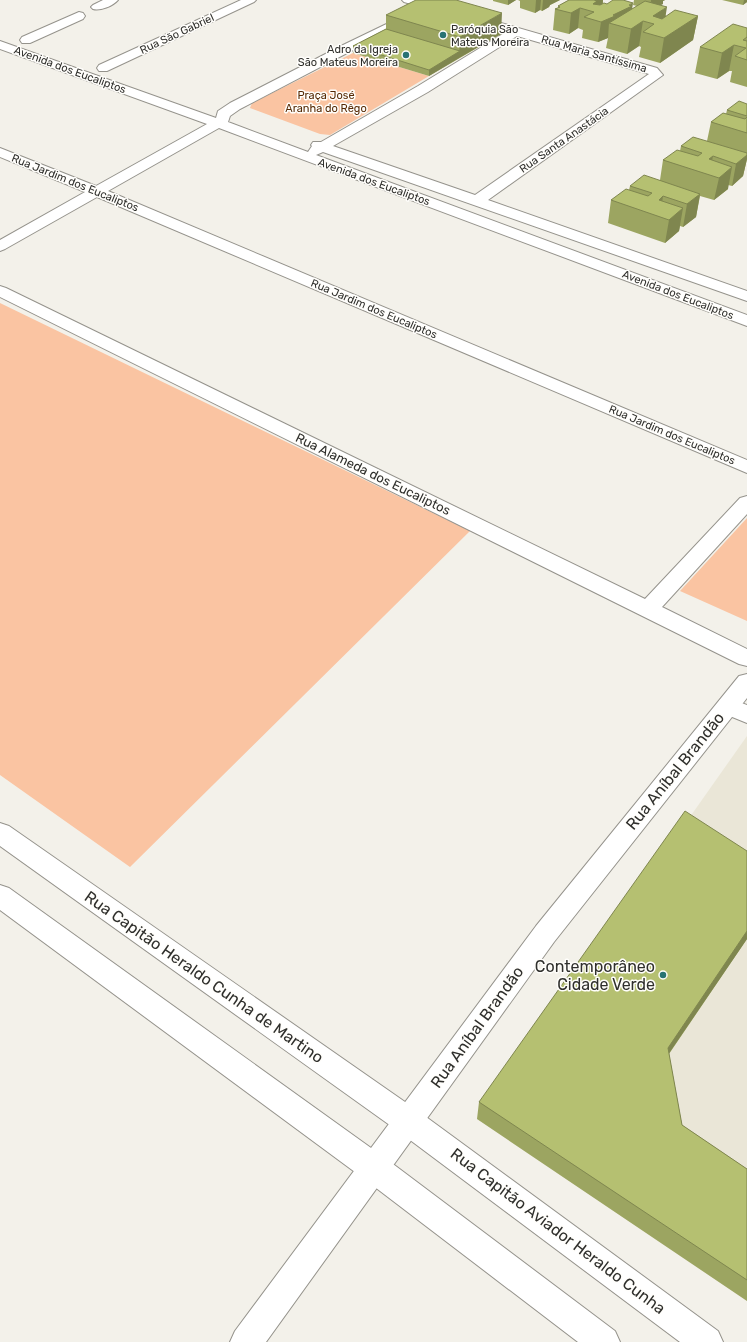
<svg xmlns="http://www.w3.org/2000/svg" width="747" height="1342" viewBox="0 0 747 1342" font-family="Rubik,sans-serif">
  <rect width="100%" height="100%" fill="#f3f1ea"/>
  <path fill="#eae6d7" d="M747,736V1301L477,1119Z"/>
  <path fill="#fac4a2" d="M353,53L429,76L330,135L320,134L250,108L252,103Z
    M0,303L470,531L130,867L0,775Z
    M747,518V621L680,591Z"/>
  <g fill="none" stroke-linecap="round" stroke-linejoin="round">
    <g stroke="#95938c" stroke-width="2">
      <path id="lane" d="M103,0H118C113,6 100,11 93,9L91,7L93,5Z
        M79,12L83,13L85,16L83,19L30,43H22L20,40L22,37Z"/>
    </g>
    <g stroke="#95938c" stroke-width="2">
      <path id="street" d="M241,0H256L254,2L107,71H99L97,68L99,65Z
        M402,0H421L446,7L448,9L446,11L442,13L404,2Z
        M473,15L657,68L663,75L488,200L747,291V301L323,152L316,155L747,315V326L219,128L108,191L747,460V473L97,197L5,249L0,251V240L85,192L0,157V148L96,186L207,124L0,49V41L216,118L218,111L230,103L341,46L401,17H409L411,20L409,23L349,52L240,109L230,116L228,122L308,152L312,146L311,145L313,142H321L418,86L506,32L469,22L467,19L469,16ZM517,36L649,74L475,195L333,146L428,92Z
        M0,286L6,288L645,599L740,498L747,496V514L662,607L747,649V666L739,664L0,297Z
        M728,698L747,705V723L720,712L717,706L720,700Z
        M0,823L9,826L418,1111L718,1331L723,1342H680L398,1131L0,846Z
        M0,885L9,888L385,1158L615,1331L620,1342H578L363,1178L0,910Z"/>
    </g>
    <g stroke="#95938c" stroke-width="2">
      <path id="secondary" d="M747,674V698L554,942L266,1342H230L235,1331L536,926L739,676Z"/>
    </g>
    <use href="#lane" fill="#fff" fill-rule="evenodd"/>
    <use href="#street" fill="#fff" fill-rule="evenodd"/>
    <use href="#secondary" fill="#fff" fill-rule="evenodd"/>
  </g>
  <path fill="#9ca561" d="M493,0H516L508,5L493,1Z
    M518,0H560L550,5L549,7L542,11L540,10L535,13L520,8V1Z
    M569,0H603V4H607L632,9L637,6L633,5L634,0H665L663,1V4L660,5L666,16H698L693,40L660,63L639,57L641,47L639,46L627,54L606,48L608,38L598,42L582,38L583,30L578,28L569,34L553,30L555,9L558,8V6Z
    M722,0H747V2L743,5Z
    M386,15L501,34L429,76L353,53V46L386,29Z
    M747,26V87L730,82L732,71H729L717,79L695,73L700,47L747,28Z
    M747,104V159L743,176L732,186L728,185V189L714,200L700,196L696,217L683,227L680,226L679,231L665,243L608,223L611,200L629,190L630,186L660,180L663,160L680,151L681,146L707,141L711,122L726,114L727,110Z
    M747,851V939L669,1054L682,1125L747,1169V1301L477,1119L479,1102Z"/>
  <path fill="#7f864f" d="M508,0H516L508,5Z
    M536,0H541L540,10L535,13Z
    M543,0H560L550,5L549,7L542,11Z
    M594,0H603L601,15L592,11Z
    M651,0H665L663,1V4L650,10Z
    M744,0H747V2L743,5Z
    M633,3L630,23H609L608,38L598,42L601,22Z
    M667,7L663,32L654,24L653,16Z
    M580,8L578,28L569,34L571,13Z
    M502,13L501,34L459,58L460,37Z
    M698,16L693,40L660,63L664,38Z
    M643,21L639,46L627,54L631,29Z
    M734,45L729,71L717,79L722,53Z
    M460,51L459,58L429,76V70Z
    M747,155V159L743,176L732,186L736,164Z
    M713,156L709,175V159Z
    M732,167L728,189L714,200L719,178Z
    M700,194L696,217L683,227L687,204Z
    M663,196L660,217L659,200Z
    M683,208L679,231L665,243L669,220Z
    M747,931V939L661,1065L668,1048Z"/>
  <path fill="#b5c071" stroke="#7f864f" d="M416,0H456L502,13L460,37L386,15Z
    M569,0H594L597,1L593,4L600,5L604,3L607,4L613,0H623L633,3L629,5L632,6L613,15L615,16L601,22L584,17L594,12L580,8L571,13L555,9L560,7L558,6Z
    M645,1L667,7L653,16L662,19L675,10L698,16L664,38L643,32L654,24L643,21L631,29L609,23Z
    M733,24L747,28V37L743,40L747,41V60L735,56L746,48L734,45L722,53L700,47Z
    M386,29L460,51L429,70L353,46Z
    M739,101L747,104V116L727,110Z
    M723,113L745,119L747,117V133L711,122Z
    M693,137L747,153V155L736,164L713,156L709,159L732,167L719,178L663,160L677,150L698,156L702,153L681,146Z
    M644,175L700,194L687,204L663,196L659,200L683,208L669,220L611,200L626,189L648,196L652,193L630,186Z
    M685,811L747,851V931L668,1048L682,1125L747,1169V1280L479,1102Z"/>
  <g fill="#287373" stroke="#fffefb" stroke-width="1.5">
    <circle cx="443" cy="35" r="4"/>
    <circle cx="406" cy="55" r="4"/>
    <circle cx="663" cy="975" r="4"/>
  </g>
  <g text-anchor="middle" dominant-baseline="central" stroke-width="3" stroke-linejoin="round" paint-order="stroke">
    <g font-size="11" fill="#2f2f2c" stroke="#fffefb" text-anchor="start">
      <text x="451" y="29">Paróquia São<tspan x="451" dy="13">Mateus Moreira</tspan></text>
      <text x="398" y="49" text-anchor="end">Adro da Igreja<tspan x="398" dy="13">São Mateus Moreira</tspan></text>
    </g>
    <g font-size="11" fill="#2f2f2c" stroke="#fffefb">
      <text transform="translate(177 34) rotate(-25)">Rua São Gabriel</text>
      <text transform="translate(594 54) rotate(16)">Rua Maria Santíssima</text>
      <text transform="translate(70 70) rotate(20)">Avenida dos Eucaliptos</text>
      <text transform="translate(564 140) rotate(-35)">Rua Santa Anastácia</text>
      <text transform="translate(374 182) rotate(20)">Avenida dos Eucaliptos</text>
      <text transform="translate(75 183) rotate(22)">Rua Jardim dos Eucaliptos</text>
      <text transform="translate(678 295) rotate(21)">Avenida dos Eucaliptos</text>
      <text transform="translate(374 309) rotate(23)">Rua Jardim dos Eucaliptos</text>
      <text transform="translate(672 435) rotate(23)">Rua Jardim dos Eucaliptos</text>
    </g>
    <g font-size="11" fill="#552904" stroke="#fffefb">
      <text x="326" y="95">Praça José<tspan x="326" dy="13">Aranha do Rêgo</tspan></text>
    </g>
    <g font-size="13" fill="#2f2f2c" stroke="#fffefb">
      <text transform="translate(373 474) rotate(26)">Rua Alameda dos Eucaliptos</text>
    </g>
    <g font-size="16" fill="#2f2f2c" stroke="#fffefb">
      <text transform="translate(675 771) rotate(-51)">Rua Aníbal Brandão</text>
      <text transform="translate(204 977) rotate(35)">Rua Capitão Heraldo Cunha de Martino</text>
      <text transform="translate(477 1027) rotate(-54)">Rua Aníbal Brandão</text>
      <text transform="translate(558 1231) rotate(37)">Rua Capitão Aviador Heraldo Cunha</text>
    </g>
    <g font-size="16" fill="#2f2f2c" stroke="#fffefb" text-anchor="end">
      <text x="655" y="966">Contemporâneo<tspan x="655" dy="18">Cidade Verde</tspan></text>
    </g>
  </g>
</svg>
